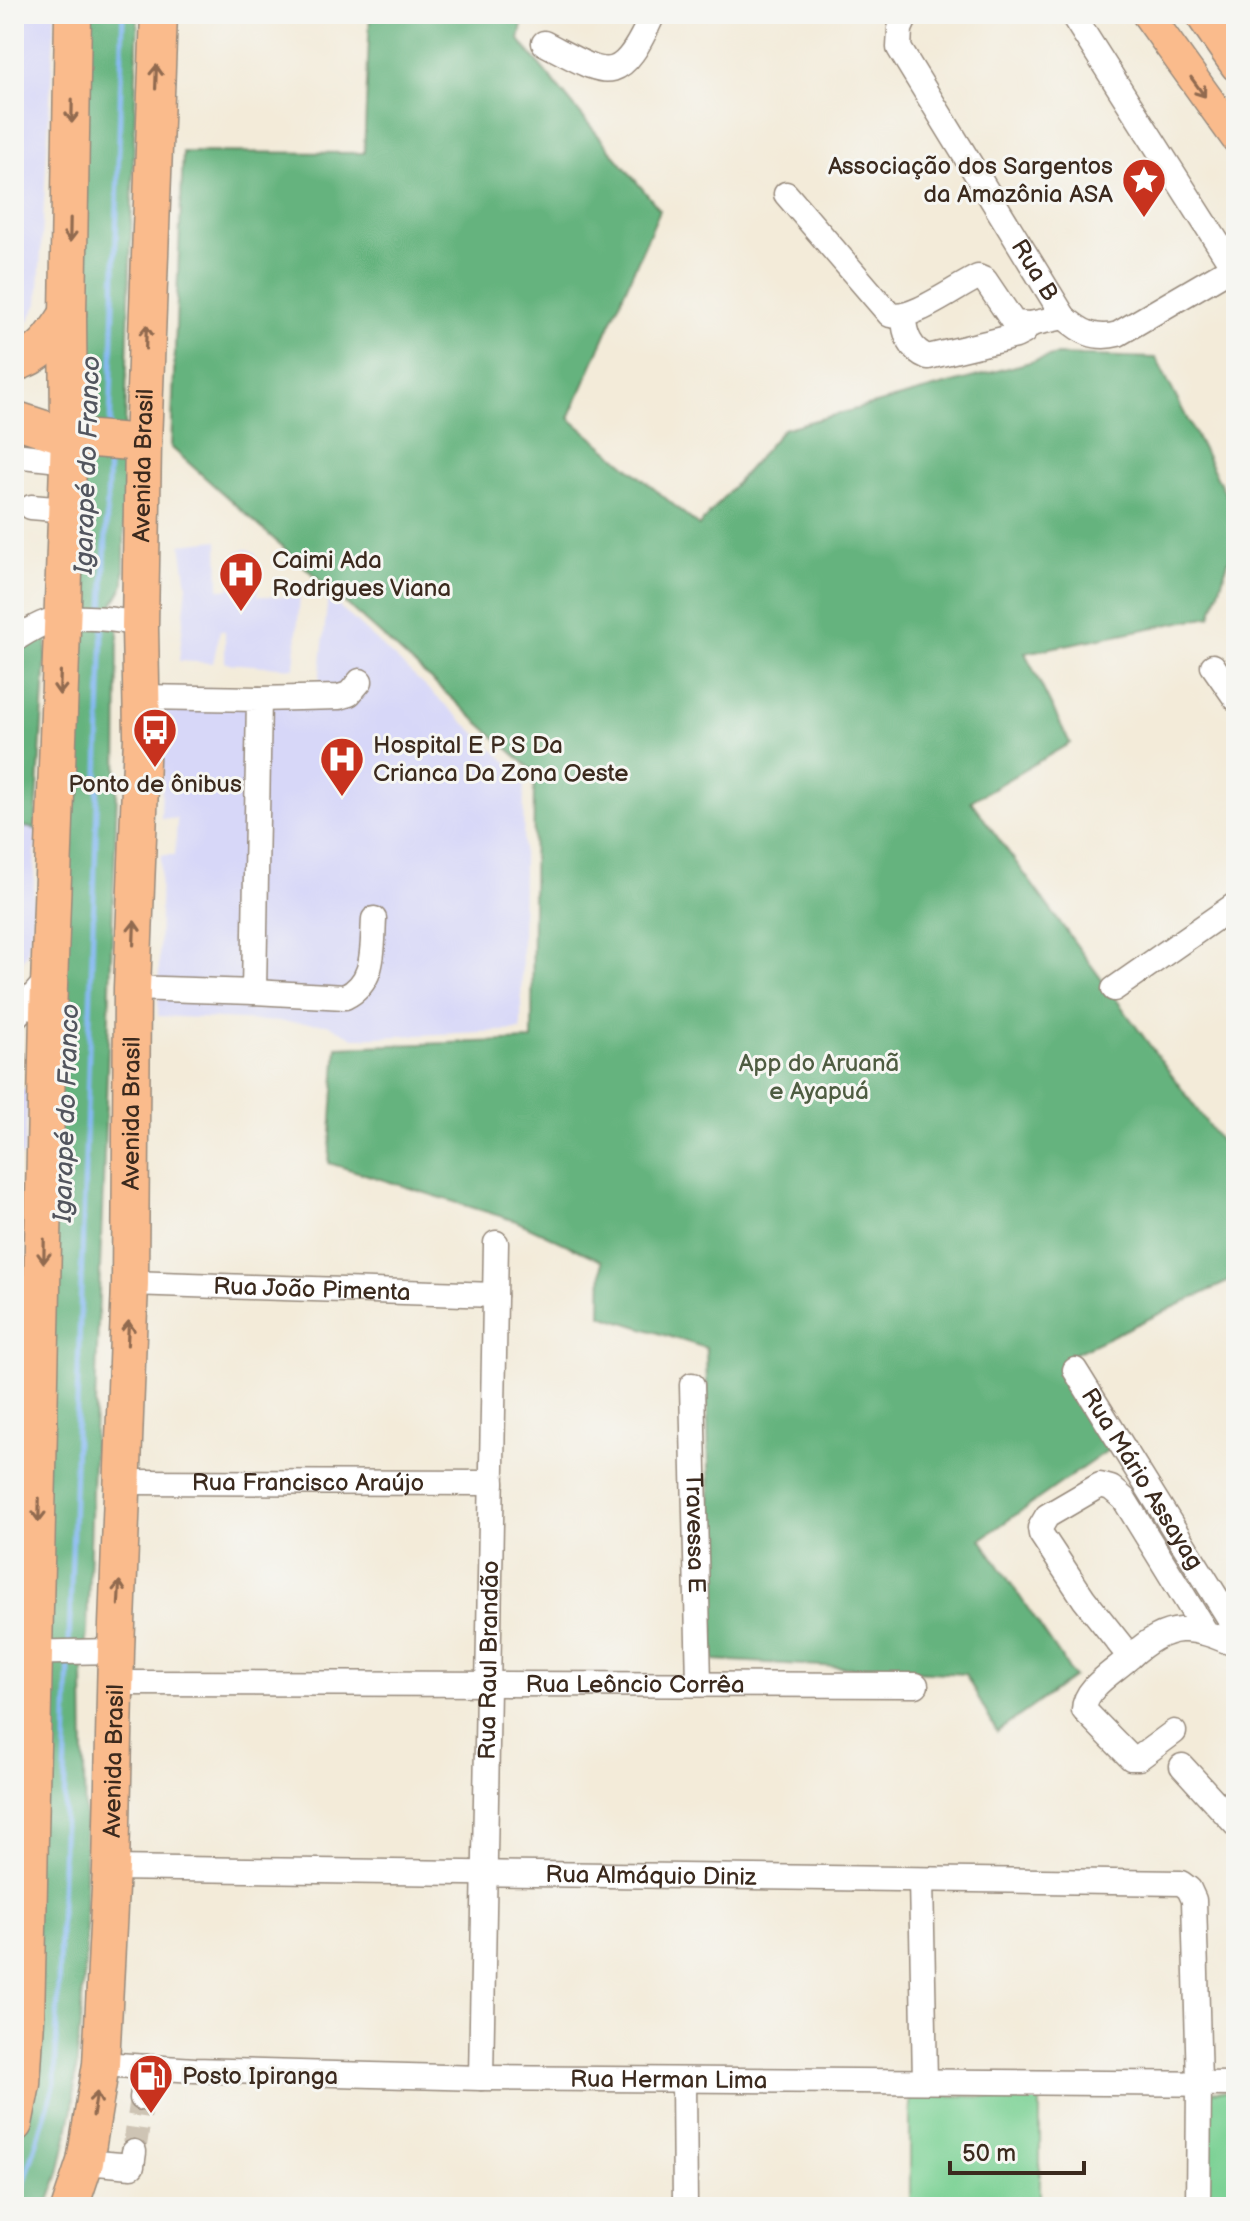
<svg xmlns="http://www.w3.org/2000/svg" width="1250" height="2221" viewBox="0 0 1250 2221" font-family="'Balsamiq Sans',sans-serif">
  <rect width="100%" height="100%" fill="#f6f6f2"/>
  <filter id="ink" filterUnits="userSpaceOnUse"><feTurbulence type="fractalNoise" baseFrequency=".0125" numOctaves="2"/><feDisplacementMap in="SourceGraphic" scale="16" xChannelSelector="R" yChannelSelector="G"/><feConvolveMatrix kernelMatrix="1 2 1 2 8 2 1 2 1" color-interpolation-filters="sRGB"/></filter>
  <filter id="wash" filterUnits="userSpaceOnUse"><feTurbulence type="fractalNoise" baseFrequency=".006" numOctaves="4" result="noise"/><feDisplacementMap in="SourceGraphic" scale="32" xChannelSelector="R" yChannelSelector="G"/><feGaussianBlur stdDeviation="1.8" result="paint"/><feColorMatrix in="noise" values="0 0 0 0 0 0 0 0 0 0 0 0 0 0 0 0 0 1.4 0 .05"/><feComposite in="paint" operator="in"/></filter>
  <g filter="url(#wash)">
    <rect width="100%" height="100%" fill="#f3ebd9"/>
    <path fill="#d7d7f8" d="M43,14H55L38,304L28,322L14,334V21Z
      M218,540L219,589H230L231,562L237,552L247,549L255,553L259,563L258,596L300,597L294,668L225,663V631L220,630L213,663L179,661L187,585L181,544Z
      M328,596L524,778L521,1030L354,1038L327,1024L158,1016L161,855H175L177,819L161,818L165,688L318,692Z
      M14,825L36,829L32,926L28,950L14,978Z
      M14,1041L17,1046V1084L28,1092L24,1153L15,1164L14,1176Z"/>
    <path fill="#7cd194" stroke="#5c7e59" stroke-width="2" d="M14,1496H20L21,1632L14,1633Z
      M1206,2091L1236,2092V2207H1207Z
      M910,2094L1040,2099V2207H910Z"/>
    <path fill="#65b37e" stroke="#506e4e" stroke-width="2" d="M88,14H138L125,428L124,585L113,604L118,631L117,792L87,1631L83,1669L86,1952L73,2108L59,2173L47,2207H14V2148L21,2126Z
      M370,14H524L519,40L660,210L569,418L699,526L783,429L1056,355L1156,358L1236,514V537L1211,616L1025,653L1070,743L971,801L1236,1163V1278L1069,1356L1111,1448L981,1539L1074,1677L997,1732L965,1674L714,1660L706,1348L601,1315L602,1261L516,1221L329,1163L337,1047L532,1040L534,772L171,447L183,152L364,153Z
      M48,624L36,821V829L14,825V646Z"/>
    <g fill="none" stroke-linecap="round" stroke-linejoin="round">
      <path stroke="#86b9f3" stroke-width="5" d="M110,429L123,14
        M103,613L109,455
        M69,1644L103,627
        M17,2207L55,2083L69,1658"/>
    </g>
  </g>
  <g filter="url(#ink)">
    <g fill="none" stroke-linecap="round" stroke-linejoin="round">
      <path stroke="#cec4b4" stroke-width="24" stroke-dasharray="24 12" stroke-linecap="butt" d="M134,2152L142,2098"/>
      <g stroke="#978a7c" stroke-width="27">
        <g id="minor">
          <path id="s1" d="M907,14L900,29L899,48L1064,317C1081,332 1095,340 1118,334L1236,265"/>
          <path d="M1072,14L1233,267"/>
          <path d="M544,43C608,76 619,90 653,14"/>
          <path d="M786,194L890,315C912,321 956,287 978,277L985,280L1014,323L1030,324L1064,317"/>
          <path d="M904,316C904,334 910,350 928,357L1016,336L1024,332L1030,324"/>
          <path d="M14,455L68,461"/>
          <path d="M31,507L66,510"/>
          <path d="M14,640C25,633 35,626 47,622C68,615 121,617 140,627"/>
          <path d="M1213,666L1236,699"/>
          <path d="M259,699L339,697L349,694L360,681"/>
          <path d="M132,988L254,992L259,699L141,697"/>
          <path d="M1114,989L1236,904"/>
          <path d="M254,992L345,997C376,982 372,949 374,919"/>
          <path d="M14,1018L49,978"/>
          <path id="s2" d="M130,1283L495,1295"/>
          <path d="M14,1290L42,1323"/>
          <path id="s3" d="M1075,1370L1236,1629"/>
          <path id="s4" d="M692,1385L699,1683"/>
          <path id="s5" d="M124,1482L492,1483"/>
          <path d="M1205,1631L1124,1499L1111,1488L1100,1485L1047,1516L1040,1528L1041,1534L1084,1599L1130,1657C1169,1621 1191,1625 1236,1645"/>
          <path d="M14,1653L116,1651"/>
          <path d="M1130,1657C1115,1671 1084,1688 1084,1710L1131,1758H1139L1174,1732"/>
          <path id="s6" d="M115,1683L916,1685"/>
          <path d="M1182,1766L1236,1825"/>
          <path id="s7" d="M111,1868L1181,1883L1189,1889L1194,1900L1199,2083L1198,2207"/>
          <path d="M921,1880L925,2081"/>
          <path id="s8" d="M101,2064L195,2070L481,2078L1236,2084"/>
          <path id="s9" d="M481,2078L496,1243"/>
          <path d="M684,2081L685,2207"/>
          <path d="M142,2098L147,2067"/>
          <path d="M85,2162L132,2166L134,2152"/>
        </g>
      </g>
      <g stroke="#978a7c" stroke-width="33">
        <path id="major" d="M1147,14L1236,138
          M1200,14L1236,66"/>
      </g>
      <g stroke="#978a7c" stroke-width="39">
        <g id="highway">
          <path d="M14,363C41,357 54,336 68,314"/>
          <path d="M14,419L69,437L143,443"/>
          <path d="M14,2124L22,2084L26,2020L48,1013L69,437L68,314L73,14"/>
          <path id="s10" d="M70,2207L85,2162L101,2064L111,1868L116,1651L130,1283L132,988L142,736L140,627L143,443L159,14"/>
        </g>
      </g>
      <use href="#minor" stroke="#fff" stroke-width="24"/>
      <use href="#major" stroke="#fabb8c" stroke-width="30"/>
      <use href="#highway" stroke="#fabb8c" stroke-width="36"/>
    </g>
    <defs><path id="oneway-shaft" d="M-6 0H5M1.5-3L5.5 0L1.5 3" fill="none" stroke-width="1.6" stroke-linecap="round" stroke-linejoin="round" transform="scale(2)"/></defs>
    <g stroke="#916b50">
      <use href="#oneway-shaft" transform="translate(156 77) rotate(-88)"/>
      <use href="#oneway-shaft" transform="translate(1198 87) rotate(54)"/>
      <use href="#oneway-shaft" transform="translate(72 111) rotate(91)"/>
      <use href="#oneway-shaft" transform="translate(70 230) rotate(91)"/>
      <use href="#oneway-shaft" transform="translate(146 337) rotate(-88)"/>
      <use href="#oneway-shaft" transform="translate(60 683) rotate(92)"/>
      <use href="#oneway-shaft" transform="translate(134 933) rotate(-88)"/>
      <use href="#oneway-shaft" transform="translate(44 1251) rotate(91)"/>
      <use href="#oneway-shaft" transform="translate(128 1333) rotate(-87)"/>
      <use href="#oneway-shaft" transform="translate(39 1510) rotate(91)"/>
      <use href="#oneway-shaft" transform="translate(119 1593) rotate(-87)"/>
      <use href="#oneway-shaft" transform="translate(95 2104) rotate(-81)"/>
    </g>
  </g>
  <defs>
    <g id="sight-pin" transform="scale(2.3)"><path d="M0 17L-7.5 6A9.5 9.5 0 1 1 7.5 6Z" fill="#c8321e" stroke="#f6f6f2"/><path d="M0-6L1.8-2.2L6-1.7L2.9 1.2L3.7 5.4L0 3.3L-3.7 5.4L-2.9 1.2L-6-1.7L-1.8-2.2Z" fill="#fff"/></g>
    <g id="hospital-pin" transform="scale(2.3)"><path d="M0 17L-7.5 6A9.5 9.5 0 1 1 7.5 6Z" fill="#c8321e" stroke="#f6f6f2"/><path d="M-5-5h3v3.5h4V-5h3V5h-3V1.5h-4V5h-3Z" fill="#fff"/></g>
    <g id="bus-pin" transform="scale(2.3)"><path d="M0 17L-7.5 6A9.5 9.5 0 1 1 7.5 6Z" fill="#c8321e" stroke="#f6f6f2"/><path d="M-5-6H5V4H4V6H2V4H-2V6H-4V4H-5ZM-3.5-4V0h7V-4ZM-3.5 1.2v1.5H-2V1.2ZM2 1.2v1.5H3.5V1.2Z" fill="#fff"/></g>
    <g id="fuel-pin" transform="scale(2.3)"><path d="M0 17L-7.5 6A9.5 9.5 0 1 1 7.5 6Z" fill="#c8321e" stroke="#f6f6f2"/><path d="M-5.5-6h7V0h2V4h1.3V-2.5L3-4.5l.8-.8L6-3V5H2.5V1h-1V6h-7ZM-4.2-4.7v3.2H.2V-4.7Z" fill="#fff"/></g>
  </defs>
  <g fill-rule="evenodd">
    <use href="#sight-pin" x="1144" y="180"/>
    <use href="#hospital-pin" x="241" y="574"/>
    <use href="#bus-pin" x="155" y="730"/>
    <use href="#hospital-pin" x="342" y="759"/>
    <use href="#fuel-pin" x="151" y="2076"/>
  </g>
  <g text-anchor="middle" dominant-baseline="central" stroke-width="6" stroke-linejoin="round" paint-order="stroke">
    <g font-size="24" fill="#3b2a1e" stroke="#f6f6f2" text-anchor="start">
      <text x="1113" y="166" text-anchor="end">Associação dos Sargentos<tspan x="1113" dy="28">da Amazônia ASA</tspan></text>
      <text x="272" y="560">Caimi Ada<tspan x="272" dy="28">Rodrigues Viana</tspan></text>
      <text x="373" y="745">Hospital E P S Da<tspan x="373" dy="28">Crianca Da Zona Oeste</tspan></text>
      <text x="155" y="784" text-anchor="middle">Ponto de ônibus</text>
      <text x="182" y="2076">Posto Ipiranga</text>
    </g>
    <g font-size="24" fill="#3b2a1e" stroke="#f6f6f2">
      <text stroke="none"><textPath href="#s1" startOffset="296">Rua B</textPath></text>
      <text stroke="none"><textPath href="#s10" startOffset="1746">Avenida Brasil</textPath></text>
      <text stroke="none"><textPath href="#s10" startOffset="1098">Avenida Brasil</textPath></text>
      <text stroke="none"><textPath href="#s2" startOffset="182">Rua João Pimenta</textPath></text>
      <text stroke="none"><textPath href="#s3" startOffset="128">Rua Mário Assayag</textPath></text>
      <text stroke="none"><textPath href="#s5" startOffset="184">Rua Francisco Araújo</textPath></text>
      <text stroke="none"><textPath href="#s4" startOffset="148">Travessa E</textPath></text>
      <text stroke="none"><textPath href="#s9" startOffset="418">Rua Raul Brandão</textPath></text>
      <text stroke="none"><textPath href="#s6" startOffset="520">Rua Leôncio Corrêa</textPath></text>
      <text stroke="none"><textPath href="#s10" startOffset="450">Avenida Brasil</textPath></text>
      <text stroke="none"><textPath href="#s7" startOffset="540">Rua Almáquio Diniz</textPath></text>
      <text stroke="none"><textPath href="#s8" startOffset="568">Rua Herman Lima</textPath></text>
    </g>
    <g font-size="24" fill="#4e5c41" stroke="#f6f6f2">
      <text x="819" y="1063">App do Aruanã<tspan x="819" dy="28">e Ayapuá</tspan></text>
    </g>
    <g font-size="26" font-style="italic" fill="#52555e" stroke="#f6f6f2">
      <text transform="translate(88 465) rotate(-88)">Igarapé do Franco</text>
      <text transform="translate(67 1113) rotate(-88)">Igarapé do Franco</text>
    </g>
  </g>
  <rect width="1250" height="2221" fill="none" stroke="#f6f6f2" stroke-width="48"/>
  <path d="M950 2161v12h134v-12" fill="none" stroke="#3b2a1e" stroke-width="4"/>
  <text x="962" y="2161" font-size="24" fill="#3b2a1e" stroke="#f6f6f2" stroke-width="6" paint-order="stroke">50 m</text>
</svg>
